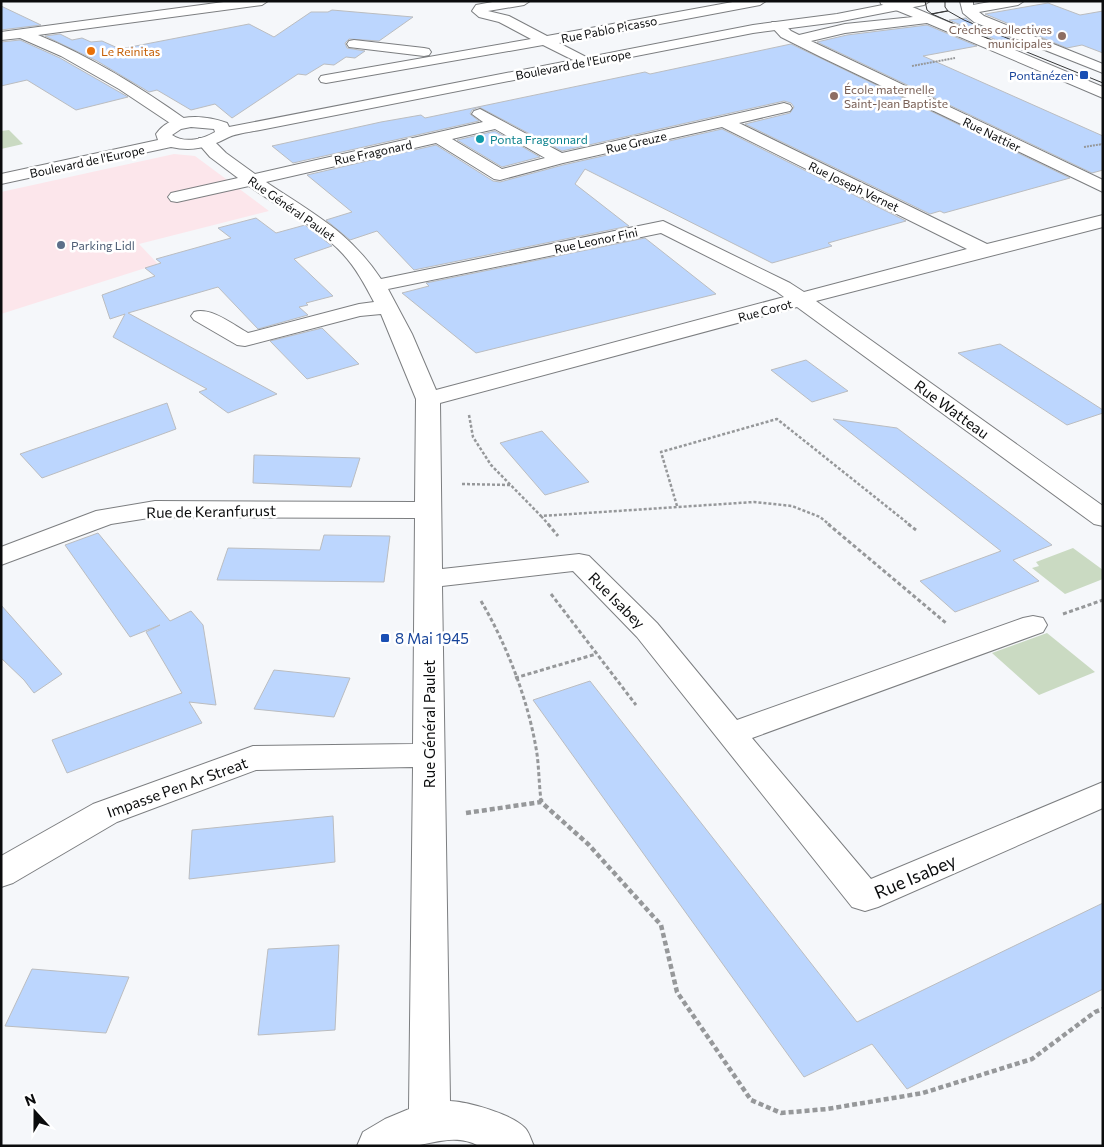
<svg xmlns="http://www.w3.org/2000/svg" width="1104" height="1147" viewBox="0 0 1104 1147" font-family="Commissioner,sans-serif">
  <rect width="100%" height="100%" fill="#f5f7fa"/>
  <path fill="#fce6eb" d="M174,154L195,156L269,211L139,244L158,264L1,314V192Z"/>
  <path fill="#cadac2" d="M9,130L23,144L1,149V131Z
    M1073,548L1103,570V579L1065,594L1032,568L1039,566L1036,562Z
    M1047,633L1095,672L1039,695L992,653Z"/>
  <path fill="#bcd6fe" stroke="#bbbdc0" d="M1048,3L1080,15L1103,11V53L1082,45L1067,48L985,14Z
    M1,6L41,25L1,30Z
    M332,10L413,17L379,41L349,39L345,43L347,48L365,51L355,58L346,57L334,65L324,64L306,75L298,74L232,118L215,104L191,110L157,90L149,92L97,61L45,36L60,34L72,40L82,38L91,42L102,41L120,49L249,24L274,37L311,12H328Z
    M966,18L973,24L1014,40L1001,42L949,20Z
    M927,25L977,46L923,56L1103,136V170L1092,173L817,42L847,35Z
    M20,40L60,58L128,97L76,110L27,80L1,86V42Z
    M791,44L1070,178L944,213L940,211L930,214L745,124L790,113L794,107L791,103L784,101L562,151L479,107L472,110L470,114L479,121L293,163L272,146L381,122L421,115L425,118L645,72L650,74Z
    M722,129L906,221L828,243L832,246L772,263L585,169L575,184L629,226L414,270L377,231L350,240L326,220L352,212L307,175L436,145L493,181L500,182L563,165Z
    M495,131L540,157L502,167L457,140Z
    M256,218L276,233L305,225L332,246L294,259L333,296L306,303L308,305L299,307L308,315L258,329L218,287L128,313L277,394L228,413L199,392L207,389L113,337L125,314L110,319L102,295L155,276L145,268L161,263L156,259L231,238L218,228Z
    M645,238L716,294L476,353L402,293L429,286L426,283Z
    M322,328L359,364L307,379L270,341Z
    M1000,344L1103,410V413L1067,425L958,353Z
    M806,360L848,391L812,402L771,370Z
    M167,403L176,429L42,478L20,454Z
    M833,419L897,428L1052,545L1013,560L1039,581L955,612L920,581L1001,551Z
    M542,431L589,482L545,495L500,443Z
    M254,455L360,458L351,487L253,483Z
    M98,533L170,621L191,611L203,625L216,705L189,702L202,723L67,773L52,740L182,693L146,632L160,625L130,637L65,545Z
    M324,535L390,536L384,582L217,580L228,548L320,550Z
    M1,605L62,674L34,693L24,680L1,658Z
    M274,670L350,678L334,717L254,709Z
    M590,681L857,1022L1103,903V989L907,1089L872,1044L804,1077L533,700Z
    M333,816L335,862L189,879L192,830Z
    M339,945L335,1030L258,1035L268,949Z
    M32,969L129,977L106,1033L5,1026Z"/>
  <g fill="none" stroke-linecap="round" stroke-linejoin="round">
    <g stroke="#7c7e80" stroke-width="2">
      <path id="minor" d="M231,1H268L262,5L38,35C92,57 140,87 188,121L190,124L188,127H176L119,89L61,56L20,38L1,40V32Z
        M498,1H530L524,5L488,11L509,16L547,36L738,1H766L760,5L559,43L590,59L592,62L590,65L585,66L543,45L326,83L321,82L319,79L321,76L326,75L531,39L499,22L479,17L472,11L476,5Z
        M880,1H898L1103,87V98L927,23L845,33L811,41L1103,180V192L821,57L781,37L770,25L772,22H782L791,31L799,35L845,24L913,17L881,4Z
        M960,1H973V5L995,1H1024L1018,5L979,12L984,16L1103,64V73L974,22L963,13Z
        M354,40L424,48L429,49L431,52L429,55L424,56L349,47L347,44L349,41Z
        M784,103L790,105L792,108L790,111L739,123L987,244L1103,215V227L816,301L1103,506V526L1094,524L797,307L440,403L442,569L579,554L589,556L657,623L737,720L1023,618L1033,616L1043,618L1047,625L1043,632L752,738L871,879L1103,782V808L878,907L865,911L852,907L637,637L573,571L442,586L450,1101C469,1102 512,1114 525,1128C529,1132 531,1140 534,1146H479C458,1134 436,1142 415,1146C400,1147 373,1146 357,1146L363,1132L385,1119L409,1109L413,767L256,770L117,822L13,883L1,887V856L93,804L253,746L413,744L415,518L155,517L111,524L1,565V547L96,511L155,501L415,502L416,399L381,314L360,316L245,346L237,345L194,320L191,316L194,312C211,307 232,324 248,333L359,304L374,302C365,285 356,268 343,254C317,226 279,208 249,186L177,202L171,201L168,197L171,193L238,178L210,157L197,142L199,138H211L226,153L255,174L483,122L472,114L474,111L480,109L562,153ZM722,127L967,249L804,292L790,283L663,221L381,279C349,231 312,213 266,182L436,143L494,179L500,180L563,163ZM495,129L545,158L502,169L452,139ZM661,233L776,291L784,297L436,390L412,334L388,289Z"/>
    </g>
    <g stroke="#7c7e80" stroke-width="2">
      <path id="major" d="M903,1H930L924,5L837,22L753,33L260,130C250,132 238,133 229,137C210,147 193,152 171,147L1,184V174L158,140L156,134C171,112 205,115 227,123L229,127L753,25L837,14ZM191,127L214,129L215,132C203,139 185,144 172,135L181,129Z"/>
    </g>
    <path stroke="#96989a" stroke-width="2" stroke-dasharray="2 1" stroke-linecap="butt" d="M912,66L955,58
      M1084,147L1103,144"/>
    <path stroke="#96989a" stroke-width="2.5" stroke-dasharray="3 2" stroke-linecap="butt" d="M469,415L473,437L491,465L541,516L754,502L792,506L820,517L830,525
      M462,484L510,485
      M677,506L661,452L777,419L910,525
      M541,516L549,525"/>
    <path stroke="#96989a" stroke-width="3" stroke-dasharray="4 2.5" stroke-linecap="butt" d="M548,524L558,536
      M828,524L946,623
      M908,524L916,530
      M551,594L636,705
      M481,601C507,645 529,702 537,754C539,769 539,785 541,800
      M1063,614L1103,600
      M515,678L596,654"/>
    <path stroke="#96989a" stroke-width="4.5" stroke-dasharray="5 3" stroke-linecap="butt" d="M541,799V802
      M466,813L541,802L588,844L661,925L677,992L751,1100L781,1113L827,1109L923,1093L1032,1059L1095,1012L1103,1009"/>
    <use href="#minor" fill="#fff" fill-rule="evenodd"/>
    <use href="#major" fill="#fff" fill-rule="evenodd"/>
    <path stroke="#373839" stroke-width="1" d="M925,1L927,10L932,14L948,11L945,7V1
      M948,11L964,20L1021,44L1007,47L932,14Z
      M1012,46L1103,83"/>
  </g>
  <g fill="#8d6e63" stroke="#fff" stroke-width="2">
    <circle cx="1062" cy="36" r="5"/>
    <circle cx="834" cy="96" r="5"/>
  </g>
  <circle fill="#e8710a" stroke="#fff" stroke-width="2" cx="91" cy="51" r="5"/>
  <g fill="#1a4fb4" stroke="#fff" stroke-width="2">
    <rect x="1079" y="70" width="10" height="10" rx="2.5"/>
    <rect x="380" y="633" width="10" height="10" rx="2.5"/>
  </g>
  <circle fill="#0f9aa8" stroke="#fff" stroke-width="2" cx="480" cy="139" r="5"/>
  <circle fill="#5c6f8a" stroke="#fff" stroke-width="2" cx="61" cy="245" r="5"/>
  <g text-anchor="middle" dominant-baseline="central" stroke-width="5" stroke-linejoin="round" paint-order="stroke">
    <g font-size="12" fill="#0b0c0d" stroke="#fff">
      <text transform="translate(609 29) rotate(-11)">Rue Pablo Picasso</text>
      <text transform="translate(573 64) rotate(-11)">Boulevard de l'Europe</text>
      <text transform="translate(992 134) rotate(26)">Rue Nattier</text>
      <text transform="translate(636 142) rotate(-13)">Rue Greuze</text>
      <text transform="translate(373 152) rotate(-12)">Rue Fragonard</text>
      <text transform="translate(87 161) rotate(-12)">Boulevard de l'Europe</text>
      <text transform="translate(854 186) rotate(26)">Rue Joseph Vernet</text>
      <text transform="translate(292 208) rotate(35)">Rue Général Paulet</text>
      <text transform="translate(596 240) rotate(-12)">Rue Leonor Fini</text>
      <text transform="translate(765 310) rotate(-15)">Rue Corot</text>
    </g>
    <g font-size="12" fill="#785e54" stroke="#fff" text-anchor="end">
      <text x="1052" y="29">Crèches collectives<tspan x="1052" dy="14">municipales</tspan></text>
      <text x="844" y="89" text-anchor="start">École maternelle<tspan x="844" dy="14">Saint-Jean Baptiste</tspan></text>
    </g>
    <g font-size="12" fill="#c56008" stroke="#fff" text-anchor="start">
      <text x="101" y="51">Le Reinitas</text>
    </g>
    <g font-size="12" fill="#164399" stroke="#fff" text-anchor="end">
      <text x="1074" y="75">Pontanézen</text>
    </g>
    <g font-size="12" fill="#0d838f" stroke="#fff" text-anchor="start">
      <text x="490" y="139">Ponta Fragonnard</text>
    </g>
    <g font-size="12" fill="#4e5e75" stroke="#fff" text-anchor="start">
      <text x="71" y="245">Parking Lidl</text>
    </g>
    <g font-size="15" fill="#0b0c0d" stroke="#fff">
      <text transform="translate(952 409) rotate(36)">Rue Watteau</text>
      <text transform="translate(211 511) rotate(-1)">Rue de Keranfurust</text>
      <text transform="translate(617 600) rotate(45)">Rue Isabey</text>
      <text transform="translate(429 724) rotate(-90)">Rue Général Paulet</text>
      <text transform="translate(177 787) rotate(-20)">Impasse Pen Ar Streat</text>
    </g>
    <g font-size="15" fill="#164399" stroke="#fff" text-anchor="start">
      <text x="395" y="638">8 Mai 1945</text>
    </g>
    <g font-size="18" fill="#0b0c0d" stroke="#fff">
      <text transform="translate(915 876) rotate(-23)">Rue Isabey</text>
    </g>
  </g>
  <rect width="1104" height="1147" fill="none" stroke="#0b0c0d" stroke-width="5"/>
  <g transform="translate(35 1112) rotate(339)" stroke="#ffffff" stroke-width="4" paint-order="stroke">
  <path d="M0-4L9 19L0 12L-9 19Z" fill="#0b0c0d"/>
  <text y="-8" font-size="14" font-weight="bold" text-anchor="middle" fill="#0b0c0d">N</text>
  </g>
</svg>
